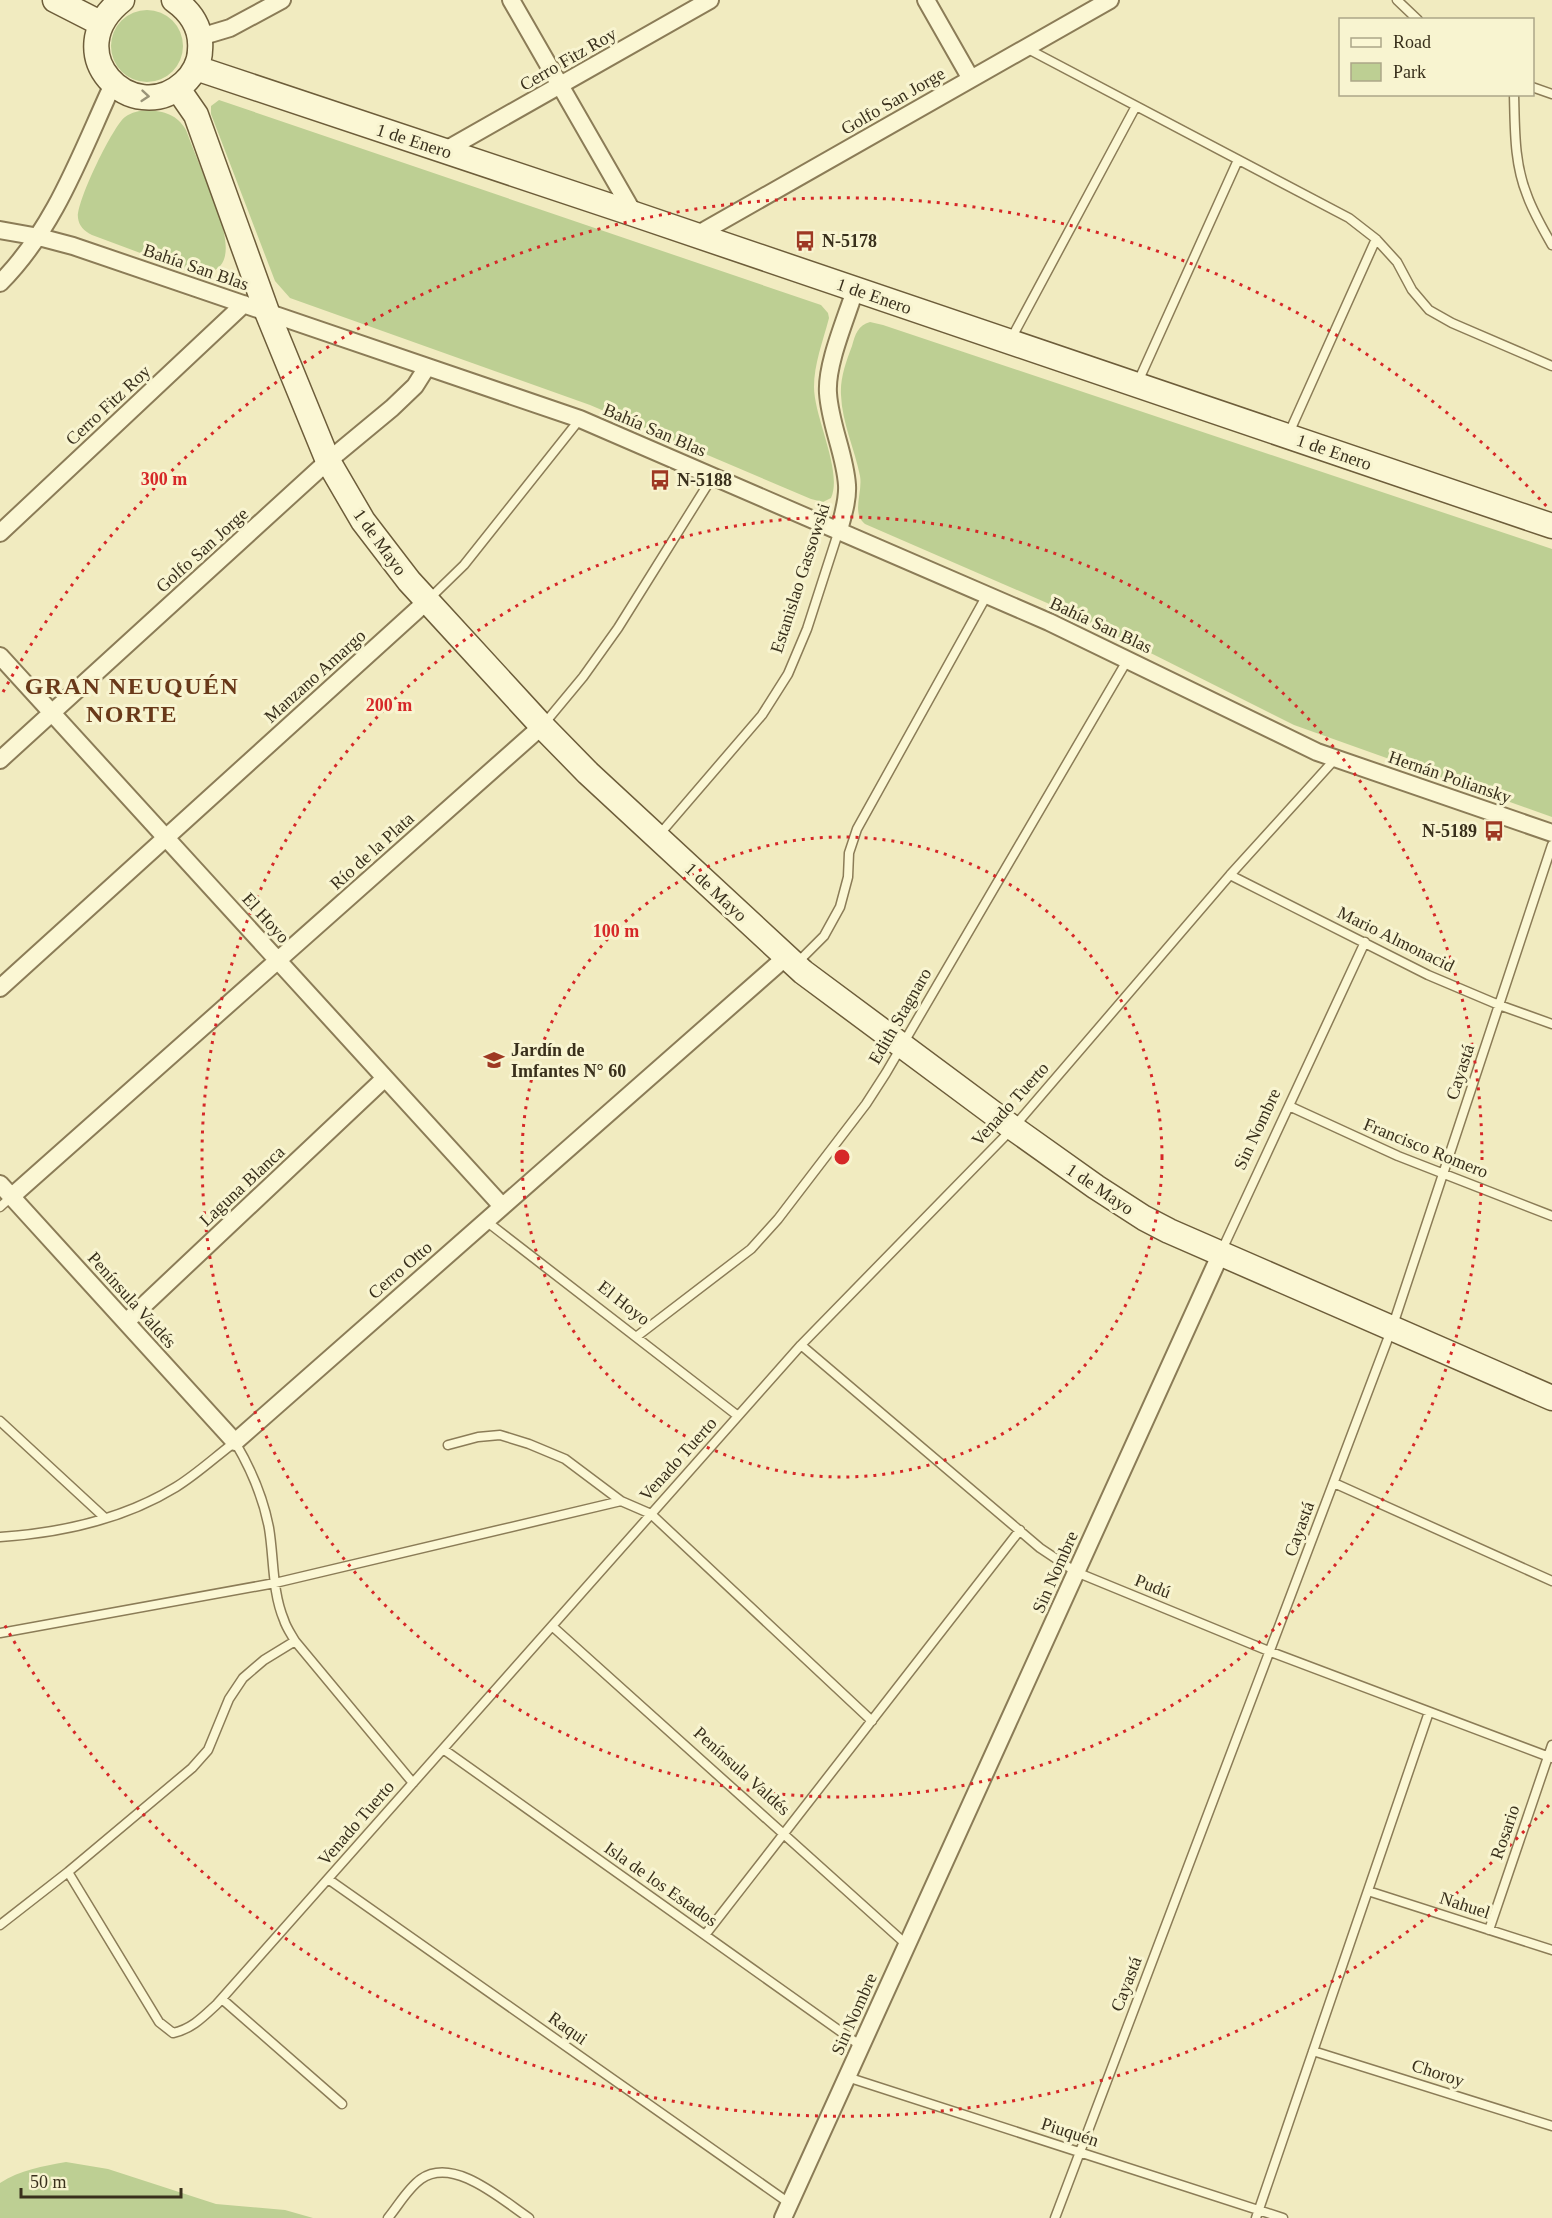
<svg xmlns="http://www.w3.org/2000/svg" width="1552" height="2218" viewBox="0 0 1552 2218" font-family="'Times New Roman',serif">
  <rect width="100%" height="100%" fill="#f1ebc0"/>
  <path fill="#bdcf93" d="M111 46a36 36 0 1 1 72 0a36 36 0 1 1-72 0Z
    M219,100L821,305L828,313L829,318C823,341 814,364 814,387C814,417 843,472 831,498L823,502L811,499L590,405L290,298L275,281L211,114V106Z
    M147,110C164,111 178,115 186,130C193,149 201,168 208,186C218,212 249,278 194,273L92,235C84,231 79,226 78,218C76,202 113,126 125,117C132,112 139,111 147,110Z
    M870,322L883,325L1552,549V817L1294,725L1077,616L865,524C851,513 863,492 860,476C855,450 842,423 841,395C840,378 846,362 852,346C855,335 858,325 870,322Z
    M66,2162L108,2169L216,2204L285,2210L313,2218H0V2183C20,2170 43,2166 66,2162Z"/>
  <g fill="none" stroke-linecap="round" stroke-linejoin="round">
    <g stroke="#8b7c57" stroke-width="11">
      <path id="lane" d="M1397,0L1418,20
        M1026,48L1349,218L1376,239L1397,262L1412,290L1429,310L1452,323L1552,366
        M1532,87L1552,94
        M1514,94C1515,129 1514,163 1527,195C1533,212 1543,229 1552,245
        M1011,339L1136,106
        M1137,384L1238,160
        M1289,433L1376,239
        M428,600L464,565L580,419
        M544,724L583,677L618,628L713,476
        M659,835L762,715L788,674L807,629L839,530
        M1230,875L1428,975L1499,1005L1552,1024
        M797,963L824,936L840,907L848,877L849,853L857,829L987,595
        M1289,1106L1398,1156L1552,1216
        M0,1207L11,1197
        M486,1221L738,1416
        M1221,1252L1365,942
        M636,1337L751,1249L778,1219L866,1104L886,1073L1128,659
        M801,1345L1040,1548L1076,1572L1271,1652L1552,1758
        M0,1421L105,1518
        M448,1445L478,1437L500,1435L529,1444L565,1459L621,1501
        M1334,1483L1552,1581
        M0,1537C60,1533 124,1519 176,1487C197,1474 215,1457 235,1442C251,1469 263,1496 269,1528C274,1558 272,1592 284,1620C286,1627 291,1634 295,1641L413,1783
        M552,1626L907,1945
        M0,1633L275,1583L621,1501L651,1514L872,1721
        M443,1749L861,2046
        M68,1872L159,2022L173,2033C192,2029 204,2016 217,2004L801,1345L1013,1128L1230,875L1336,758
        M328,1879L789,2203
        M1368,1891L1552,1950
        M0,1925L68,1872L192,1768L208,1750L229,1699L243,1678L264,1660L295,1641
        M1489,1930L1552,1745
        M705,1935L1020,1530
        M222,1999L342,2104
        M1313,2051L1552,2126
        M847,2077L1283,2218
        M388,2218C398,2206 408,2188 421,2179C454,2156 502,2200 529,2218
        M1055,2218L1392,1328L1552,845
        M1256,2218L1429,1712"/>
    </g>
    <g stroke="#8b7c57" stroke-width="20">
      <path id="street" d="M511,0L634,214
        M926,0L971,79
        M200,37L230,28L282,0
        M444,151L710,0
        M0,230L39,237L73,246L580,419L1049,622L1317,752L1552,833
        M695,236L1110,0
        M0,283C55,228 81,153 113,84
        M839,530C843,515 848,500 847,485C845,454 830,425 828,393C826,364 846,319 855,290
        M0,533L244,304
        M0,656L502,1206
        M0,760L328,461L392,408L415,386L427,367
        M0,988L427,601
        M0,1184L235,1442L786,957
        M11,1197L542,726
        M126,1322L385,1078
        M783,2218L1221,1253"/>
    </g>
    <g stroke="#6d5d3a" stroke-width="27">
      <path id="secondary" d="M55,0L100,23
        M122,0C56,52 132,130 184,83C193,75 200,62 200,50C202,28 191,12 174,0
        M196,68L634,214L1552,526
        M178,89L196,115L267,312L328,461L363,521L409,581L542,726L588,773L803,972L1013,1128L1096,1187L1144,1218L1169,1231L1552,1398"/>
    </g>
    <use href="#lane" stroke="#fbf7d4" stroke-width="8"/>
    <use href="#street" stroke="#fbf7d4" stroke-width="16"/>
    <use href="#secondary" stroke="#fbf7d4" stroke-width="24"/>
  </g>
  <defs><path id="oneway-chevron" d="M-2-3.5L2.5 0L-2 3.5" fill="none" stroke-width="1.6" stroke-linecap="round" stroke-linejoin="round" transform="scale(1.5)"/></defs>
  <use stroke="#9a9478" href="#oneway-chevron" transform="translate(145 96) rotate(5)"/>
  <g fill="none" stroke="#d62828" stroke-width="3" stroke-dasharray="3 6">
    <circle cx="842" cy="1157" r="320"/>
    <circle cx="842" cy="1157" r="640"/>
    <path d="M1549 1805A959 959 0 0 1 3 1622M3 692A959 959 0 0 1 1549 509"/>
  </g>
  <defs>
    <g id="bus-bare" transform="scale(1.62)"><path d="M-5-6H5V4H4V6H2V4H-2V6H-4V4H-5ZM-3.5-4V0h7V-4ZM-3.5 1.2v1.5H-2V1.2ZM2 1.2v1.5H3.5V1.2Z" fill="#9e3923" stroke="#f8f4d0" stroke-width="2.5" paint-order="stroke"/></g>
    <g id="school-bare" transform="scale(1.62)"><path d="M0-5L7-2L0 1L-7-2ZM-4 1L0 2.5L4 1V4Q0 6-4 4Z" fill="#9e3923" stroke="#f8f4d0" stroke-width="2.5" paint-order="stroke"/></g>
  </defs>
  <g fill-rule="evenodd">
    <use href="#bus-bare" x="805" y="241"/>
    <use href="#bus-bare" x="660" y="480"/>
    <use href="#bus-bare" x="1494" y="831"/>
    <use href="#school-bare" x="494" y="1060"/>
  </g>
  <g text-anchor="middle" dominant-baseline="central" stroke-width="6" stroke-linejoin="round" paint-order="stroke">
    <g font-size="18" fill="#39301c" stroke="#f8f4d0">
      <text transform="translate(568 59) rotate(-30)">Cerro Fitz Roy</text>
      <text transform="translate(893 101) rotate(-30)">Golfo San Jorge</text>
      <text transform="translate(414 141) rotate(18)">1 de Enero</text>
      <text transform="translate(196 267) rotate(19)">Bahía San Blas</text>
      <text transform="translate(874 296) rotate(19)">1 de Enero</text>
      <text transform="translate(108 405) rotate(-43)">Cerro Fitz Roy</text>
      <text transform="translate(655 430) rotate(23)">Bahía San Blas</text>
      <text transform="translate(1334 452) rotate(19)">1 de Enero</text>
      <text transform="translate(380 542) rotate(54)">1 de Mayo</text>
      <text transform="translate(202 550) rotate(-42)">Golfo San Jorge</text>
      <text transform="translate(800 578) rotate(-72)">Estanislao Gassowski</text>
      <text transform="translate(1101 625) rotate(25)">Bahía San Blas</text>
      <text transform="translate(315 676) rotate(-42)">Manzano Amargo</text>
      <text transform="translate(1450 777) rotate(19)">Hernán Poliansky</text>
      <text transform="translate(372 851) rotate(-42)">Río de la Plata</text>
      <text transform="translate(716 892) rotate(43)">1 de Mayo</text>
      <text transform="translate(266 918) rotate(48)">El Hoyo</text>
      <text transform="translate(1396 939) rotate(26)">Mario Almonacid</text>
      <text transform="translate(900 1016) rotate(-60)">Edith Stagnaro</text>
      <text transform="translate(1460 1072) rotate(-72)">Cayastá</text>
      <text transform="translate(1010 1104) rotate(-48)">Venado Tuerto</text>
      <text transform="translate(1257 1129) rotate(-65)">Sin Nombre</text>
      <text transform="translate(1426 1148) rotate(22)">Francisco Romero</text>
      <text transform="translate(242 1186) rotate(-43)">Laguna Blanca</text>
      <text transform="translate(1100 1189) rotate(34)">1 de Mayo</text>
      <text transform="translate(400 1270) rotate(-41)">Cerro Otto</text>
      <text transform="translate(132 1300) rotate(48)">Península Valdés</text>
      <text transform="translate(624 1303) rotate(38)">El Hoyo</text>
      <text transform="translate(678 1459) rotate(-48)">Venado Tuerto</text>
      <text transform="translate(1299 1529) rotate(-70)">Cayastá</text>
      <text transform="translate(1055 1572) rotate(-66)">Sin Nombre</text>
      <text transform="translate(1153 1586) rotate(22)">Pudú</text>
      <text transform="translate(742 1771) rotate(42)">Península Valdés</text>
      <text transform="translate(356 1823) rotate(-49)">Venado Tuerto</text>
      <text transform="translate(1505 1832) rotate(-71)">Rosario</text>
      <text transform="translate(661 1884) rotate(35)">Isla de los Estados</text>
      <text transform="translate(1465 1905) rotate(18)">Nahuel</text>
      <text transform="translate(1126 1984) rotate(-69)">Cayastá</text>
      <text transform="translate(854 2014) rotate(-66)">Sin Nombre</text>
      <text transform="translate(568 2028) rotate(35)">Raqui</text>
      <text transform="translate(1438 2073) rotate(18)">Choroy</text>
      <text transform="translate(1070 2132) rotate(18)">Piuquén</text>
    </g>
    <g font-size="18" font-weight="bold" fill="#39301c" stroke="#f8f4d0" text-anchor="start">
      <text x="822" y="241">N-5178</text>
      <text x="677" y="480">N-5188</text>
      <text x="1477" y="831" text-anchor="end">N-5189</text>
      <text x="511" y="1050">Jardín de<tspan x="511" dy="21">Imfantes N° 60</tspan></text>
    </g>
    <g font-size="24" font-weight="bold" letter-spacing="1.5" fill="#693919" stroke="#f8f4d0">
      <text x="132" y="686">GRAN NEUQUÉN<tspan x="132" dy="28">NORTE</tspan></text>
    </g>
  </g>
  <circle cx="842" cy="1157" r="9" fill="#d62828" stroke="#f8f4d0" stroke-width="3"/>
  <g font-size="18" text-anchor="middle" font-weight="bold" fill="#d62828" stroke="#f8f4d0" stroke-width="6" stroke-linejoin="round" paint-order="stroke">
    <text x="164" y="485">300 m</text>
    <text x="389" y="711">200 m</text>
    <text x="616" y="937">100 m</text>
  </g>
  <rect x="1339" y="18" width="195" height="78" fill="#f8f4d0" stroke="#aca688" stroke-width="1.5"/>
  <rect x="1351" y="38" width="30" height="9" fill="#fbf7d4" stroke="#aca688" stroke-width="1.5"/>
  <text x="1393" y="48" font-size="18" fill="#39301c">Road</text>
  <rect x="1351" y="63" width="30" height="18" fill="#bdcf93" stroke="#aca688" stroke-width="1.5"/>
  <text x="1393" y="78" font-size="18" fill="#39301c">Park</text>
  <path d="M21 2188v9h160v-9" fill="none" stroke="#39301c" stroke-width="3"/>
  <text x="30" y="2188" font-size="18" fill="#39301c" stroke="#f8f4d0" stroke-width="4.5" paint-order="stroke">50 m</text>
</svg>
